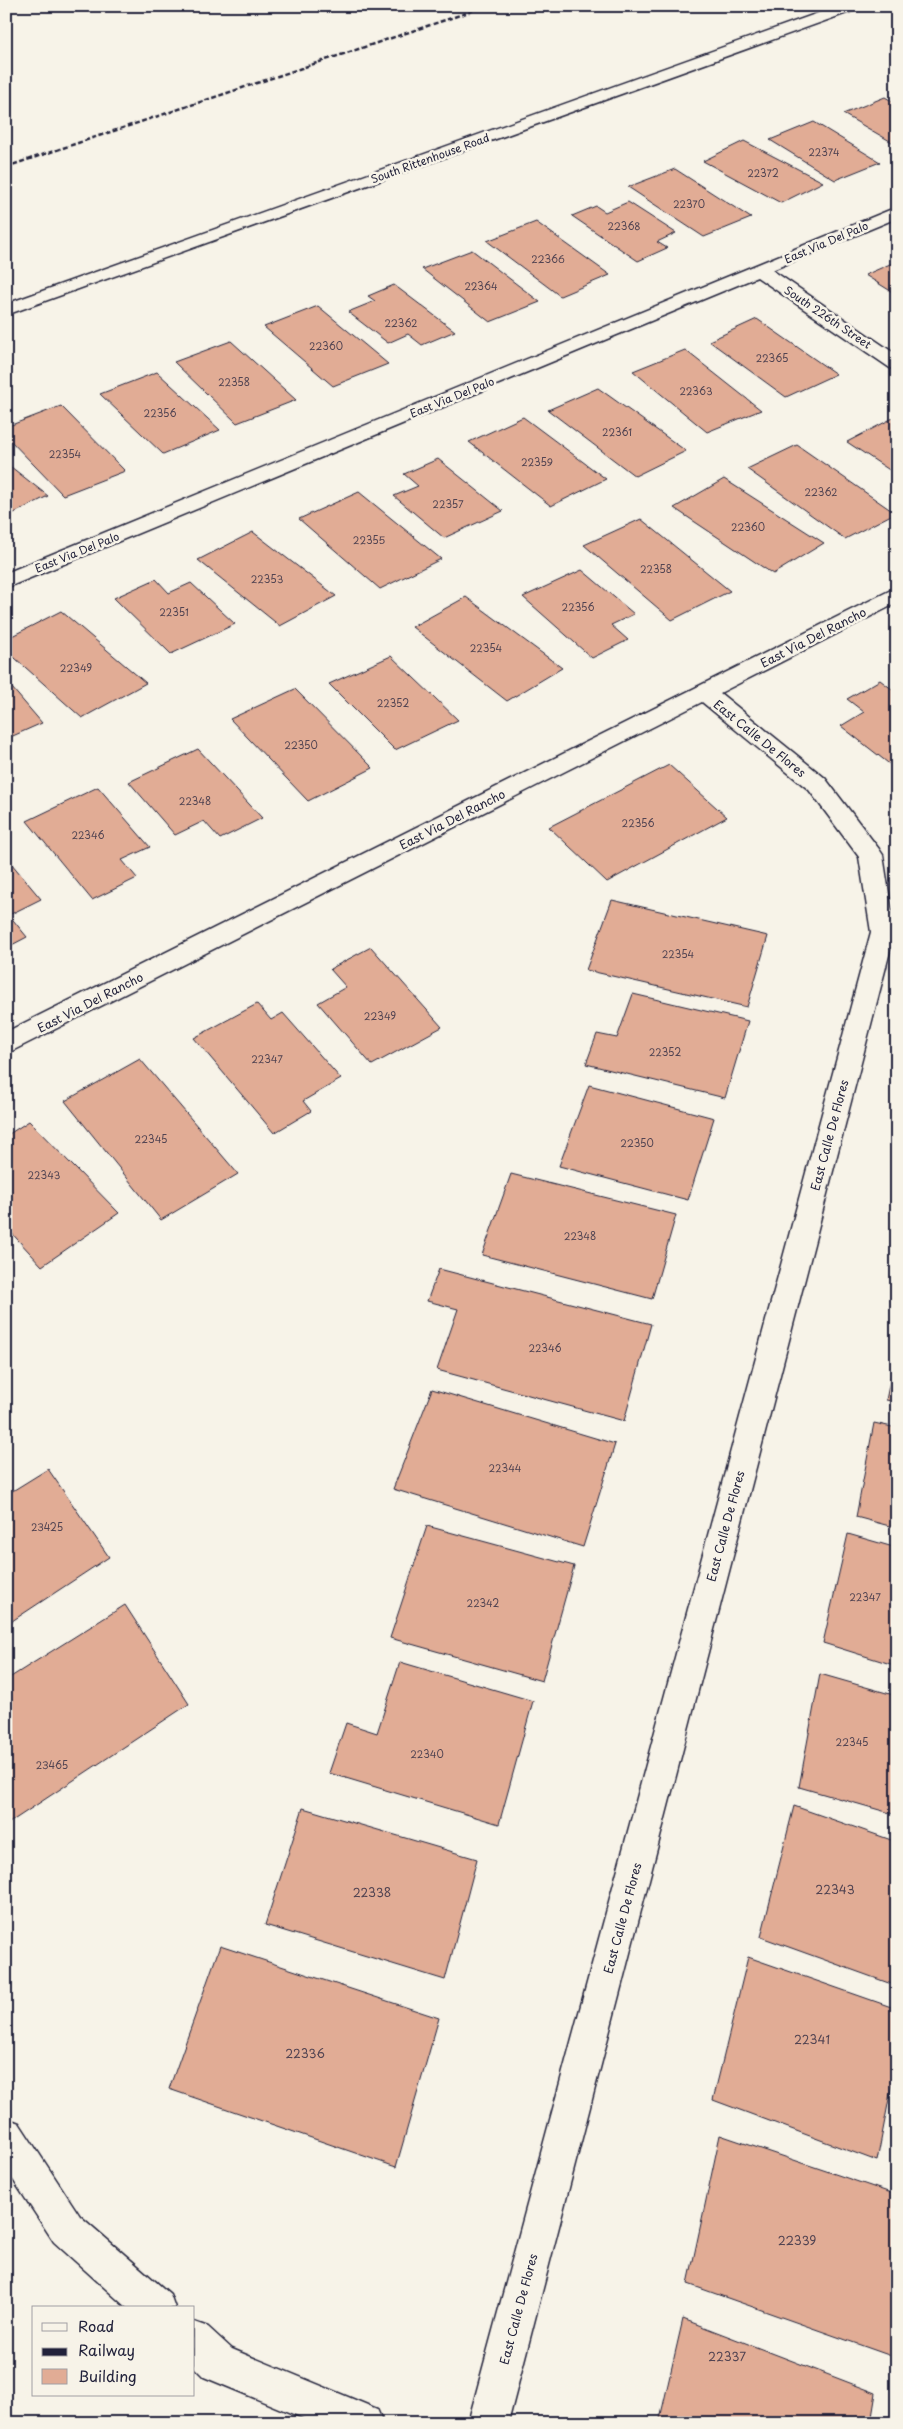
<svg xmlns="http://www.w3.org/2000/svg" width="903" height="2429" viewBox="0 0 903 2429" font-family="'Playpen Sans',sans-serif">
  <rect width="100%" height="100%" fill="#f7f3e8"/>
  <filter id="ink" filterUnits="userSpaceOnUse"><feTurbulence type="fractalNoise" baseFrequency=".02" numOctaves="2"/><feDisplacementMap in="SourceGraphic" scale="10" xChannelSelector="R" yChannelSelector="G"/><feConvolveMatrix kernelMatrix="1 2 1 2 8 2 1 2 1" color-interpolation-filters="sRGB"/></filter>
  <g filter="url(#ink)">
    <path fill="#e1ac95" stroke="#22223b" d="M885,97L897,104V145L843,114Z
      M814,122L880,162L835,180L770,140Z
      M744,141L823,182L781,203L703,161Z
      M675,169L751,218L704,237L628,187Z
      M628,202L676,233L657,242L667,248L638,261L572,216L596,206L605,212Z
      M536,222L610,275L560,296L487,241Z
      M472,250L540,302L490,322L422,269Z
      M897,261V295L865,275Z
      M394,285L455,331L422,345L408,334L388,343L348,312L375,301L368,296Z
      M318,306L388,364L333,386L264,327Z
      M757,319L836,374L786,397L709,341Z
      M231,341L296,400L237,423L174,362Z
      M685,350L761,410L707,432L633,371Z
      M157,372L220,430L163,454L100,394Z
      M598,388L686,451L635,476L548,410Z
      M61,406L125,471L63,495L6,436V427Z
      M897,416V475L847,442Z
      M523,417L606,479L551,506L469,442Z
      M797,445L895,513L845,539L747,469Z
      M438,459L503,511L444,538L394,496L418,486L404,474Z
      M6,463L48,496L6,517Z
      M724,479L824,543L773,574L674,508Z
      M359,492L441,559L380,589L299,519Z
      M641,519L730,591L672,620L584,545Z
      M253,532L336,596L280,626L198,560Z
      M582,570L634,614L611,625L628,640L592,658L523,597Z
      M156,579L169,593L191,583L235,624L171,654L114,598Z
      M466,597L562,668L507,701L412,627Z
      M61,611L146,683L82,718L6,650V639Z
      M391,656L458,720L395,750L329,684Z
      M880,680L897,693V770L841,726L864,712L847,699Z
      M6,681L42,723L6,739Z
      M295,689L373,768L308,801L230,719Z
      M198,749L262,818L220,839L204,821L175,835L129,782Z
      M669,765L727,817L607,882L549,827Z
      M98,787L150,847L122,860L137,878L92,900L27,821Z
      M6,857L41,899L9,915L27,937L6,948Z
      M612,900L768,936L747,1007L586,970Z
      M371,947L442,1027L372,1065L318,1003L346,987L330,969Z
      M633,994L748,1021L725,1098L586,1064L597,1034L617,1038Z
      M257,1004L271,1020L283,1013L341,1079L303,1101L311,1111L274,1133L194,1038Z
      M140,1059L238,1174L161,1220L65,1101Z
      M589,1085L714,1118L688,1200L559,1166Z
      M29,1121L119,1213L42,1266L6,1227V1136Z
      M511,1174L676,1215L652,1299L482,1255Z
      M439,1269L651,1324L624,1421L437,1370L458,1309L427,1301Z
      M897,1347V1402L886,1400Z
      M432,1389L615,1444L583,1547L393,1489Z
      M874,1423L897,1428V1528L856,1517Z
      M48,1469L109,1557L6,1625V1495Z
      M427,1526L574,1566L542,1681L390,1638Z
      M848,1534L897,1548V1666L823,1643Z
      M125,1605L189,1704L6,1825V1680Z
      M400,1662L533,1701L499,1824L329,1773L346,1723L377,1733Z
      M820,1674L897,1696V1815L799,1787Z
      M794,1806L897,1842V1986L761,1937Z
      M303,1808L477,1859L445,1980L265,1925Z
      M220,1946L439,2018L396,2167L169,2089Z
      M748,1957L897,2009V2069L895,2068L877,2161L713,2100Z
      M720,2135L897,2195V2358L688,2284Z
      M683,2319L876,2393L871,2423H659Z"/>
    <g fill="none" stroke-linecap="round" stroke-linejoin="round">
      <g stroke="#22223b" stroke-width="3">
        <path id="minor" d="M897,207V218L772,270L897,355V370L890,368L757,277L6,588V573Z
          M897,587V603L720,693L825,778L879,849L883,855L895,932L508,2423H468L871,932L859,857L809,790L702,702L6,1054V1032Z
          M6,2118L19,2123L80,2216L170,2294L175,2308H127L54,2242L6,2169Z
          M194,2322L208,2327L232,2349L377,2409L383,2423H315L204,2377L194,2367Z"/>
      </g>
      <g stroke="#22223b" stroke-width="3">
        <path id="secondary" d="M838,6H861L858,9L6,315V304Z"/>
      </g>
      <use href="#minor" fill="#f7f3e8" fill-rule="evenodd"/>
      <use href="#secondary" fill="#f7f3e8" fill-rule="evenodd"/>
      <path stroke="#22223b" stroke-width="2.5" stroke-dasharray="5 2.5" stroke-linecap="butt" d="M6,167L487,6"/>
    </g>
  </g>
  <g text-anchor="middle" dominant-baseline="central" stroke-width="5" stroke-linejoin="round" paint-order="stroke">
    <g font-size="10" fill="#524452">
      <text x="824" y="151">22374</text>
      <text x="763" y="172">22372</text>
      <text x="689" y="203">22370</text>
      <text x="624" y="225">22368</text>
      <text x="548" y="258">22366</text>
      <text x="481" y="285">22364</text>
      <text x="401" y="322">22362</text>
      <text x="326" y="345">22360</text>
      <text x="772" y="357">22365</text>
      <text x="234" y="381">22358</text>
      <text x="696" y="390">22363</text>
      <text x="160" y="412">22356</text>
      <text x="617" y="431">22361</text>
      <text x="65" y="453">22354</text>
      <text x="537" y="461">22359</text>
      <text x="821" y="491">22362</text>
      <text x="448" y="503">22357</text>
      <text x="748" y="526">22360</text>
      <text x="369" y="539">22355</text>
      <text x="656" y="568">22358</text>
      <text x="267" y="578">22353</text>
      <text x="578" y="606">22356</text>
      <text x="174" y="611">22351</text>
      <text x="486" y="647">22354</text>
      <text x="76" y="667">22349</text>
      <text x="393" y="702">22352</text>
      <text x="301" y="744">22350</text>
      <text x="195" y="800">22348</text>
      <text x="638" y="822">22356</text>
      <text x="88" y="834">22346</text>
      <text x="678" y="953">22354</text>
      <text x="380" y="1015">22349</text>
      <text x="665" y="1051">22352</text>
      <text x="267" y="1058">22347</text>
      <text x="151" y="1138">22345</text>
      <text x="637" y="1142">22350</text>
      <text x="44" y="1174">22343</text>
      <text x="580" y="1235">22348</text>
      <text x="545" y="1347">22346</text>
      <text x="505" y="1467">22344</text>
      <text x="47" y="1526">23425</text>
      <text x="865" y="1596">22347</text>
      <text x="483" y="1602">22342</text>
      <text x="852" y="1741">22345</text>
      <text x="427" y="1753">22340</text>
      <text x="52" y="1764">23465</text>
    </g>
    <g font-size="11" fill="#22223b" stroke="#f7f3e8">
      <text transform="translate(430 158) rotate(-20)">South Rittenhouse Road</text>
      <text transform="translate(826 242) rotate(-23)">East Via Del Palo</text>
      <text transform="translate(828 317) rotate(34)">South 226th Street</text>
      <text transform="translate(452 397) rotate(-22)">East Via Del Palo</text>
      <text transform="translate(77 552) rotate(-22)">East Via Del Palo</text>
    </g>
    <g font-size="12" fill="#22223b" stroke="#f7f3e8">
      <text transform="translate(813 637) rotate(-27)">East Via Del Rancho</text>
      <text transform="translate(760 738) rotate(39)">East Calle De Flores</text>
      <text transform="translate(452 819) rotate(-27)">East Via Del Rancho</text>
      <text transform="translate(90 1002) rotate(-27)">East Via Del Rancho</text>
      <text transform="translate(829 1135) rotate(-75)">East Calle De Flores</text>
      <text transform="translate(725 1526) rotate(-75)">East Calle De Flores</text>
      <text transform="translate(622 1918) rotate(-75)">East Calle De Flores</text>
      <text transform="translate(518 2309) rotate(-75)">East Calle De Flores</text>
    </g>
    <g font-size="12" fill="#524452">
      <text x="835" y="1889">22343</text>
      <text x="372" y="1892">22338</text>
      <text x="812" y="2039">22341</text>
      <text x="305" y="2053">22336</text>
      <text x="797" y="2240">22339</text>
      <text x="727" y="2356">22337</text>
    </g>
  </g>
  <rect width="903" height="2429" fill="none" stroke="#f7f3e8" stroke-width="25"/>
  <rect x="12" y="12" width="878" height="2404" fill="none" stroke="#22223b" stroke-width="2" filter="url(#ink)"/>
  <rect x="32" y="2306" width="162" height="90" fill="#f7f3e8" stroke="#a29fa3"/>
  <rect x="42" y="2323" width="25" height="8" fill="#f7f3e8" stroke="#a29fa3"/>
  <text x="78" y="2332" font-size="15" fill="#22223b">Road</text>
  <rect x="42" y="2348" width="25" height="8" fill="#22223b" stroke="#a29fa3"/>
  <text x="78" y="2356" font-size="15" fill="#22223b">Railway</text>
  <rect x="42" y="2369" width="25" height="15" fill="#e1ac95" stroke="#a29fa3"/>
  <text x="78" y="2382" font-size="15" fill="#22223b">Building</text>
</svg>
